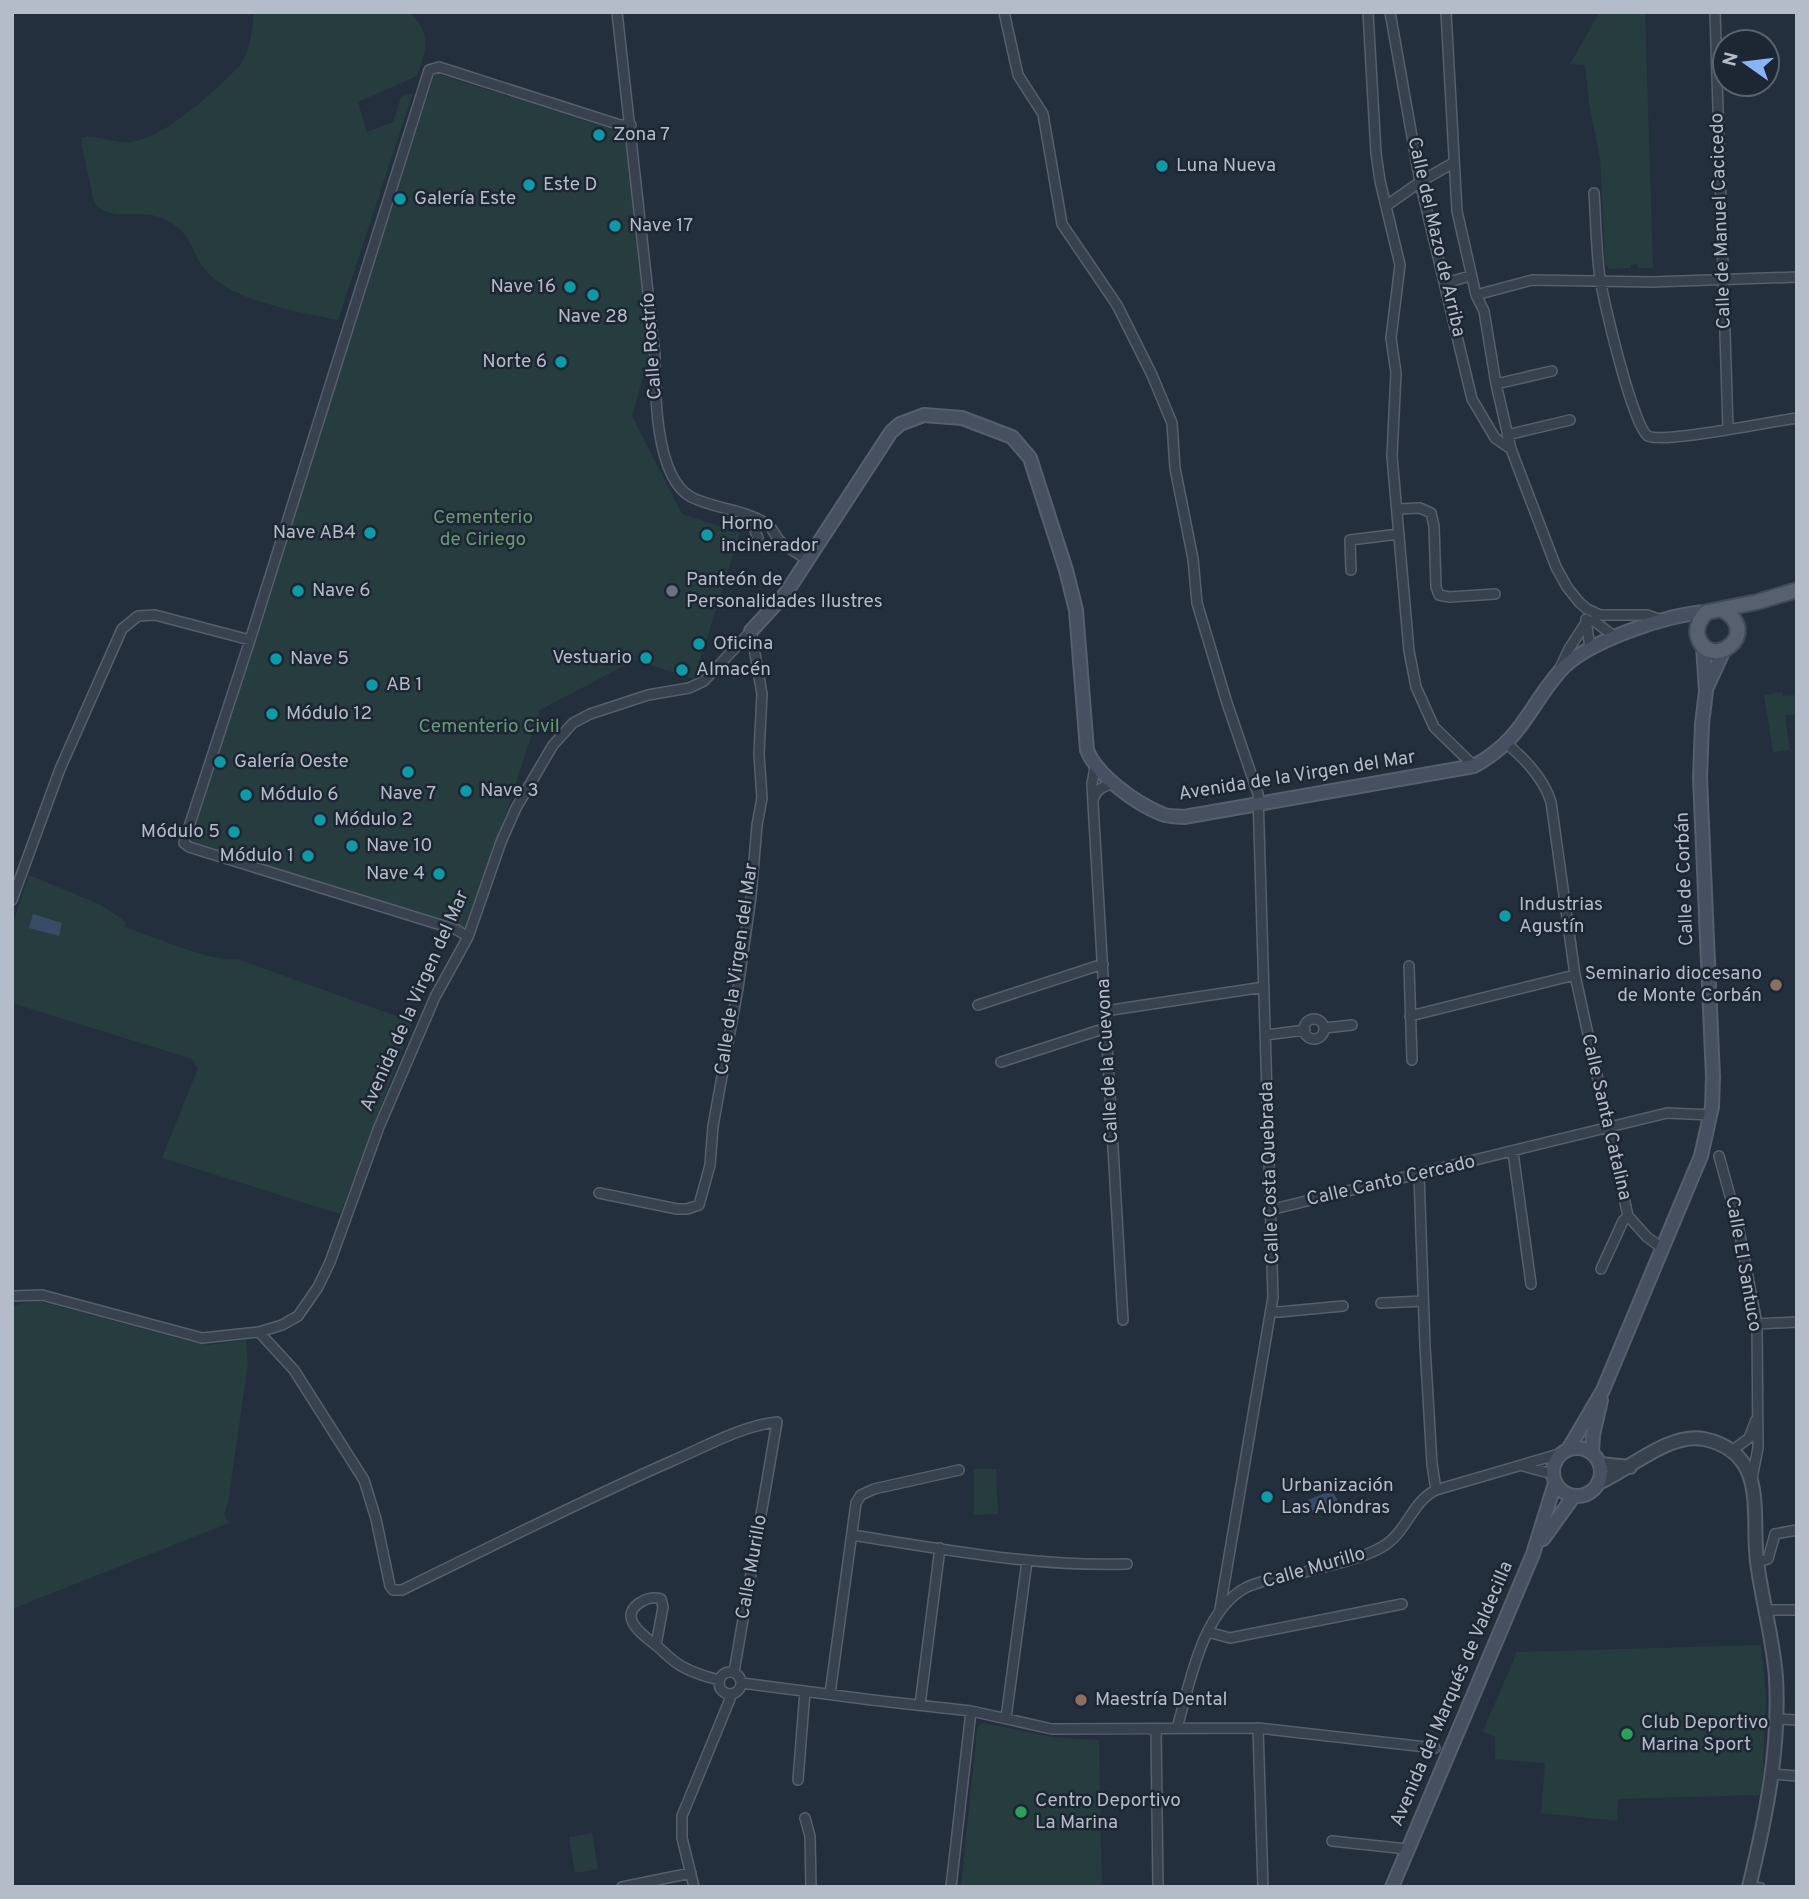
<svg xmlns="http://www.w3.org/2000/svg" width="1809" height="1899" viewBox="0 0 1809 1899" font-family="Overpass,sans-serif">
  <rect width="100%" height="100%" fill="#242f3e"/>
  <path fill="#263c3f" d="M254,12H410C432,36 427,47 417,76L358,102L367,132L393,122L401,97L413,93L338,320C301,313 239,302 211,276C188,255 198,236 164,219C141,207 110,224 94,202L81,142L83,137C94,134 115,144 130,142C166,138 214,91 240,66C250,50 252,31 254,12Z
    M1600,12H1645L1653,268H1638L1637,264L1631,265L1630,268L1609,269L1605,264L1600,158L1589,103L1585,65L1570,64Z
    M435,73L626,134L649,356L632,416L682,514L740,533L694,679L635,660L540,710L471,919L468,928L465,929L189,841Z
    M1782,692L1783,696L1794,695L1796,714L1785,715L1790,750L1773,752L1764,695Z
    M29,875L101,905L126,922L125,927C148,935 217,964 237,959L413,1022L340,1214L162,1158L198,1068L192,1059L12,1003V926Z
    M35,1300L188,1341L209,1345L246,1340L248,1363L228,1503L224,1514L229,1523L12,1609V1306Z
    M974,1469H996L998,1514L974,1515Z
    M1761,1645L1766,1696L1762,1795L1618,1799L1617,1821L1541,1813L1545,1763L1495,1759V1737L1483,1731L1517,1652Z
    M983,1723L1052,1737L1099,1740L1102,1887H964L961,1885L977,1731L978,1726Z
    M592,1833L598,1869L575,1873L569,1837Z"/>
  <path fill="#394c67" d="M33,914L62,923L59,936L29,928Z
    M1332,1490L1338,1501L1313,1512L1308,1500Z"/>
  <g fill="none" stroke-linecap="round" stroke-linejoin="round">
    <g stroke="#565f6c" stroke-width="10">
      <path id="pedestrian" d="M1749,1886L1761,1887"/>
    </g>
    <g stroke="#565f6c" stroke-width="12">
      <path id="minor" d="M617,12L655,356C655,392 655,477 691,497C715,509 744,509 767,524C773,528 775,536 780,541C787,548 798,553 806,559
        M1004,12L1018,75L1043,114L1062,224L1117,305L1152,375L1172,423L1175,468L1193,559L1197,603L1227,703L1258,794L1273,1297L1220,1609
        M1368,12L1376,153L1380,181L1400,265L1391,338L1396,373L1392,456L1409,651L1416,687L1434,727L1474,766
        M1390,12L1420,182L1472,399L1495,438L1511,449
        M1446,12L1457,211L1476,295L1484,311L1496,384L1511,449L1556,567L1567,587L1579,602L1587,609L1600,615H1647L1661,620
        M1715,12L1728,429
        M1594,193C1596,221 1596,250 1600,278C1603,300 1633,427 1648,436C1663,444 1774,421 1797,418
        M1386,206L1420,182L1453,163
        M1445,283L1470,276
        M1476,295L1532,280L1652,282L1797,277
        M1496,384L1552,371
        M1507,435L1570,420
        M1398,509L1420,508L1431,513L1434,526L1436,587L1439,595L1449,597L1495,594
        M749,516L758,538
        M1351,570L1350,540L1399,534
        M1586,619L1590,648
        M1587,621H1594L1615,637
        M1560,668L1569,649L1587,621
        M1507,744C1525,759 1544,779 1551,802L1575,975L1628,1216L1647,1237L1662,1248
        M1095,767L1092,784L1093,803L1123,1320
        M1094,798C1097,788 1105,786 1115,783
        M12,900L60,769L122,629L138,616L155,615L250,640
        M468,937L457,930L189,847L184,843L185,839L250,640L429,70L439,67L620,125H631
        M1409,966L1412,1060
        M978,1005L1103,964
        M1105,1011L1264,987
        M1410,1016L1575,975
        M1304 1029a10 10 0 1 1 20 0a10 10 0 1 1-20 0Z
        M1324,1028L1352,1025
        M1266,1035L1305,1030
        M1001,1062L1106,1028
        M1513,1152L1531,1284
        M1719,1156L1738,1225L1757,1324L1758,1448L1752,1478
        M1419,1175L1425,1346L1432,1464L1436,1490
        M599,1193L677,1209H687L699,1205L710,1165L713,1126L738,988L751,897L757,825L762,798L759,754L762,694L751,631
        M1270,1210L1667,1113L1711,1115
        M1601,1269L1623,1221L1628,1216
        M12,1296L42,1295L202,1338L259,1332L282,1325L298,1316L318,1287L330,1262L379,1127L435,997L468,937L501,842L516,808L553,745L573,723L590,714L648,695L689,688L704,681L751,631
        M1381,1303L1423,1301
        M1271,1311L1279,1312L1343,1306
        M1757,1324L1797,1322
        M259,1332L294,1370L364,1480L376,1519L390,1586L393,1590H402C492,1546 581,1501 672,1461C705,1447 741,1426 777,1422L734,1672
        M1730,1452L1749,1438L1756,1420
        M1523,1466L1553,1474
        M852,1535C943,1549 1034,1567 1127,1564
        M1757,1562L1768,1559L1775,1534L1797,1530
        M1765,1610H1797
        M1208,1632L1230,1638L1402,1604
        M656,1645L663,1607L661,1599C655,1597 647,1598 641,1602C618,1616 640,1633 653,1643C664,1651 671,1661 683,1667C694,1673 707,1677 719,1680
        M719 1683a11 11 0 1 1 22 0a11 11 0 1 1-22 0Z
        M742,1683L872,1700L971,1711L1052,1729L1258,1728L1435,1748
        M830,1694L856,1503L861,1495L874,1489L959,1470
        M920,1705L940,1548
        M1006,1718L1027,1561
        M1776,1719L1797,1720
        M1177,1728C1190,1683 1202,1610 1247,1587C1265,1579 1286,1576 1305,1572C1329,1565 1359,1560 1382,1547C1406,1534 1412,1501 1436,1490L1559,1454
        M1258,1728L1263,1887
        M1156,1730L1158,1887
        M1773,1774L1797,1776
        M798,1780L805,1691
        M805,1818L810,1836L811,1887
        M1332,1841L1407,1849
        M622,1887L691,1873
        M694,1887L682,1838V1816L730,1699L729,1694
        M951,1887L971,1711"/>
    </g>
    <g stroke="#565f6c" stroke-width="16">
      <path id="tertiary" d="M1600,1464L1630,1467
        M1598,1483C1629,1470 1669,1432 1704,1439C1769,1453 1751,1513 1757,1562C1762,1600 1773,1639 1776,1677C1780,1749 1766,1817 1749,1887"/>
    </g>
    <g stroke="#565f6c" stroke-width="16">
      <path id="secondary" d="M751,631L786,593L891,432L900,424L924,415L962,418L1012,437L1030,458L1066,570L1076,610L1087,750C1097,776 1137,804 1162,814C1169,817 1177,816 1184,817L1474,766C1523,739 1527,709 1560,671C1585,642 1670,613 1707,612
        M1707,687L1724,650
        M1553 1472a24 24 0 1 1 48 0a24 24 0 1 1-48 0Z
        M1569,1448L1603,1390L1701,1156L1712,1107L1713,1077L1700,778L1702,724L1706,691L1703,646
        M1592,1453L1593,1435L1601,1400
        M1543,1539L1574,1496
        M1392,1887L1533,1554L1555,1483"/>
    </g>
    <g stroke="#414a57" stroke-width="18">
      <path id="primary" d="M1723,610C1763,634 1710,672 1698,637C1695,627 1700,619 1707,612L1757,602L1797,590"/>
    </g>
    <use href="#pedestrian" stroke="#38414e" stroke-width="7"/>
    <use href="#minor" stroke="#38414e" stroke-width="9"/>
    <use href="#tertiary" stroke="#38414e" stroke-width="12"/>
    <use href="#secondary" stroke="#465061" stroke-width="12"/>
    <use href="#primary" stroke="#56606e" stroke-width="14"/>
  </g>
  <g fill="#0f9aa8" stroke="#1d2633" stroke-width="2.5">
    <circle cx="599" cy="135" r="7"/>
    <circle cx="1162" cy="166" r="7"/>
    <circle cx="529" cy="185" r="7"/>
    <circle cx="400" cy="199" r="7"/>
    <circle cx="615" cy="226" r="7"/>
    <circle cx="570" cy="287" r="7"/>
    <circle cx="593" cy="295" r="7"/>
    <circle cx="561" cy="362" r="7"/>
    <circle cx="370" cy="533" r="7"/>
    <circle cx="707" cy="535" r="7"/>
    <circle cx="298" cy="591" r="7"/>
    <circle cx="699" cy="644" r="7"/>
    <circle cx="646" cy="658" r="7"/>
    <circle cx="276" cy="659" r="7"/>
    <circle cx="682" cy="670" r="7"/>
    <circle cx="372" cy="685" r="7"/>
    <circle cx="272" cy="714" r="7"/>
    <circle cx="220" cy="762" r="7"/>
    <circle cx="408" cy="772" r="7"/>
    <circle cx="466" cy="791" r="7"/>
    <circle cx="246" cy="795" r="7"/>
    <circle cx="320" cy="820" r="7"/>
    <circle cx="234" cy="832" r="7"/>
    <circle cx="352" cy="846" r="7"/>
    <circle cx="308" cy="856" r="7"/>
    <circle cx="439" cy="874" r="7"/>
    <circle cx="1505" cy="916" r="7"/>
    <circle cx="1267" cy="1497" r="7"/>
  </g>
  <circle fill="#6b7280" stroke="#1d2633" stroke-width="2.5" cx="672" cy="591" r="7"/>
  <g fill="#8d6e63" stroke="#1d2633" stroke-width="2.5">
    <circle cx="1776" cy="985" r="7"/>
    <circle cx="1081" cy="1700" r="7"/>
  </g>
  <g fill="#2e9e5b" stroke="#1d2633" stroke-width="2.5">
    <circle cx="1627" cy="1734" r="7"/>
    <circle cx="1021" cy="1812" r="7"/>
  </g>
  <g text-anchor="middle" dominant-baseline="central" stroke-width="5" stroke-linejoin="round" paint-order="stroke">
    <g font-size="19" fill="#b4bcc9" stroke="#1d2633" text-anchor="start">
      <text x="613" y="135">Zona 7</text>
      <text x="1176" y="166">Luna Nueva</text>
      <text x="543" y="185">Este D</text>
      <text x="414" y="199">Galería Este</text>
      <text x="629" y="226">Nave 17</text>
      <text x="556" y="287" text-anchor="end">Nave 16</text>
      <text x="593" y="317" text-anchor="middle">Nave 28</text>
      <text x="547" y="362" text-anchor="end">Norte 6</text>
      <text x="721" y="524">Horno<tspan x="721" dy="22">incinerador</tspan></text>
      <text x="356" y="533" text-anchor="end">Nave AB4</text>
      <text x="686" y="580">Panteón de<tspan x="686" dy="22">Personalidades Ilustres</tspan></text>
      <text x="312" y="591">Nave 6</text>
      <text x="713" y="644">Oficina</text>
      <text x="632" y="658" text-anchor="end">Vestuario</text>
      <text x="290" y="659">Nave 5</text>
      <text x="696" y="670">Almacén</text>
      <text x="386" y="685">AB 1</text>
      <text x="286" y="714">Módulo 12</text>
      <text x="234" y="762">Galería Oeste</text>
      <text x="480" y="791">Nave 3</text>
      <text x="408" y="794" text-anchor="middle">Nave 7</text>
      <text x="260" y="795">Módulo 6</text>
      <text x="334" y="820">Módulo 2</text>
      <text x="220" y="832" text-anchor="end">Módulo 5</text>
      <text x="366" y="846">Nave 10</text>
      <text x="294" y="856" text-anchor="end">Módulo 1</text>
      <text x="425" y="874" text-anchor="end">Nave 4</text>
      <text x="1519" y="905">Industrias<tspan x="1519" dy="22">Agustín</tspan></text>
      <text x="1762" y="974" text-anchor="end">Seminario diocesano<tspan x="1762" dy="22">de Monte Corbán</tspan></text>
      <text x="1281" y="1486">Urbanización<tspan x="1281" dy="22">Las Alondras</tspan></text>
      <text x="1095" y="1700">Maestría Dental</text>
      <text x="1641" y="1723">Club Deportivo<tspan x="1641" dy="22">Marina Sport</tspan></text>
      <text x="1035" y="1801">Centro Deportivo<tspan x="1035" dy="22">La Marina</tspan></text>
    </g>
    <g font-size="19" fill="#b4bcc9" stroke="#1d2633">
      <text transform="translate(1721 221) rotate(-92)">Calle de Manuel Cacicedo</text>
      <text transform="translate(1436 237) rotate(77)">Calle del Mazo de Arriba</text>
      <text transform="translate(652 346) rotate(-94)">Calle Rostrío</text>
      <text transform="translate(1297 776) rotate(-9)">Avenida de la Virgen del Mar</text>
      <text transform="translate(1685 879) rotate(-92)">Calle de Corbán</text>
      <text transform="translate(737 969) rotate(-82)">Calle de la Virgen del Mar</text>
      <text transform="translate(415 1001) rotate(-66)">Avenida de la Virgen del Mar</text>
      <text transform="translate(1108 1061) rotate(-93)">Calle de la Cuevona</text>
      <text transform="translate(1606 1117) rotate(77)">Calle Santa Catalina</text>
      <text transform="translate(1270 1173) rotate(-92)">Calle Costa Quebrada</text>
      <text transform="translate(1391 1181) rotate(-13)">Calle Canto Cercado</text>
      <text transform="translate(1743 1264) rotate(80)">Calle El Santuco</text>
      <text transform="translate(752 1567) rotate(-80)">Calle Murillo</text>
      <text transform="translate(1314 1568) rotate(-16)">Calle Murillo</text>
      <text transform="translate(1452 1694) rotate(-67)">Avenida del Marqués de Valdecilla</text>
    </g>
    <g font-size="19" fill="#6b9a76" stroke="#1d2633">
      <text x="483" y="518">Cementerio<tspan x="483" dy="22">de Ciriego</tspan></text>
      <text x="489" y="727">Cementerio Civil</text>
    </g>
  </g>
  <rect width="1809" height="1899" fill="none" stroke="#b4bcc9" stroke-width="28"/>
  <g transform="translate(1746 63) rotate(284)"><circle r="33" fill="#1d2633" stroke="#59626f" stroke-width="2"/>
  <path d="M0-5L12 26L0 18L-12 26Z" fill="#8ab4f8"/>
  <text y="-10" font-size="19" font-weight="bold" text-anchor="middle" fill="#b4bcc9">N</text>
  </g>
</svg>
